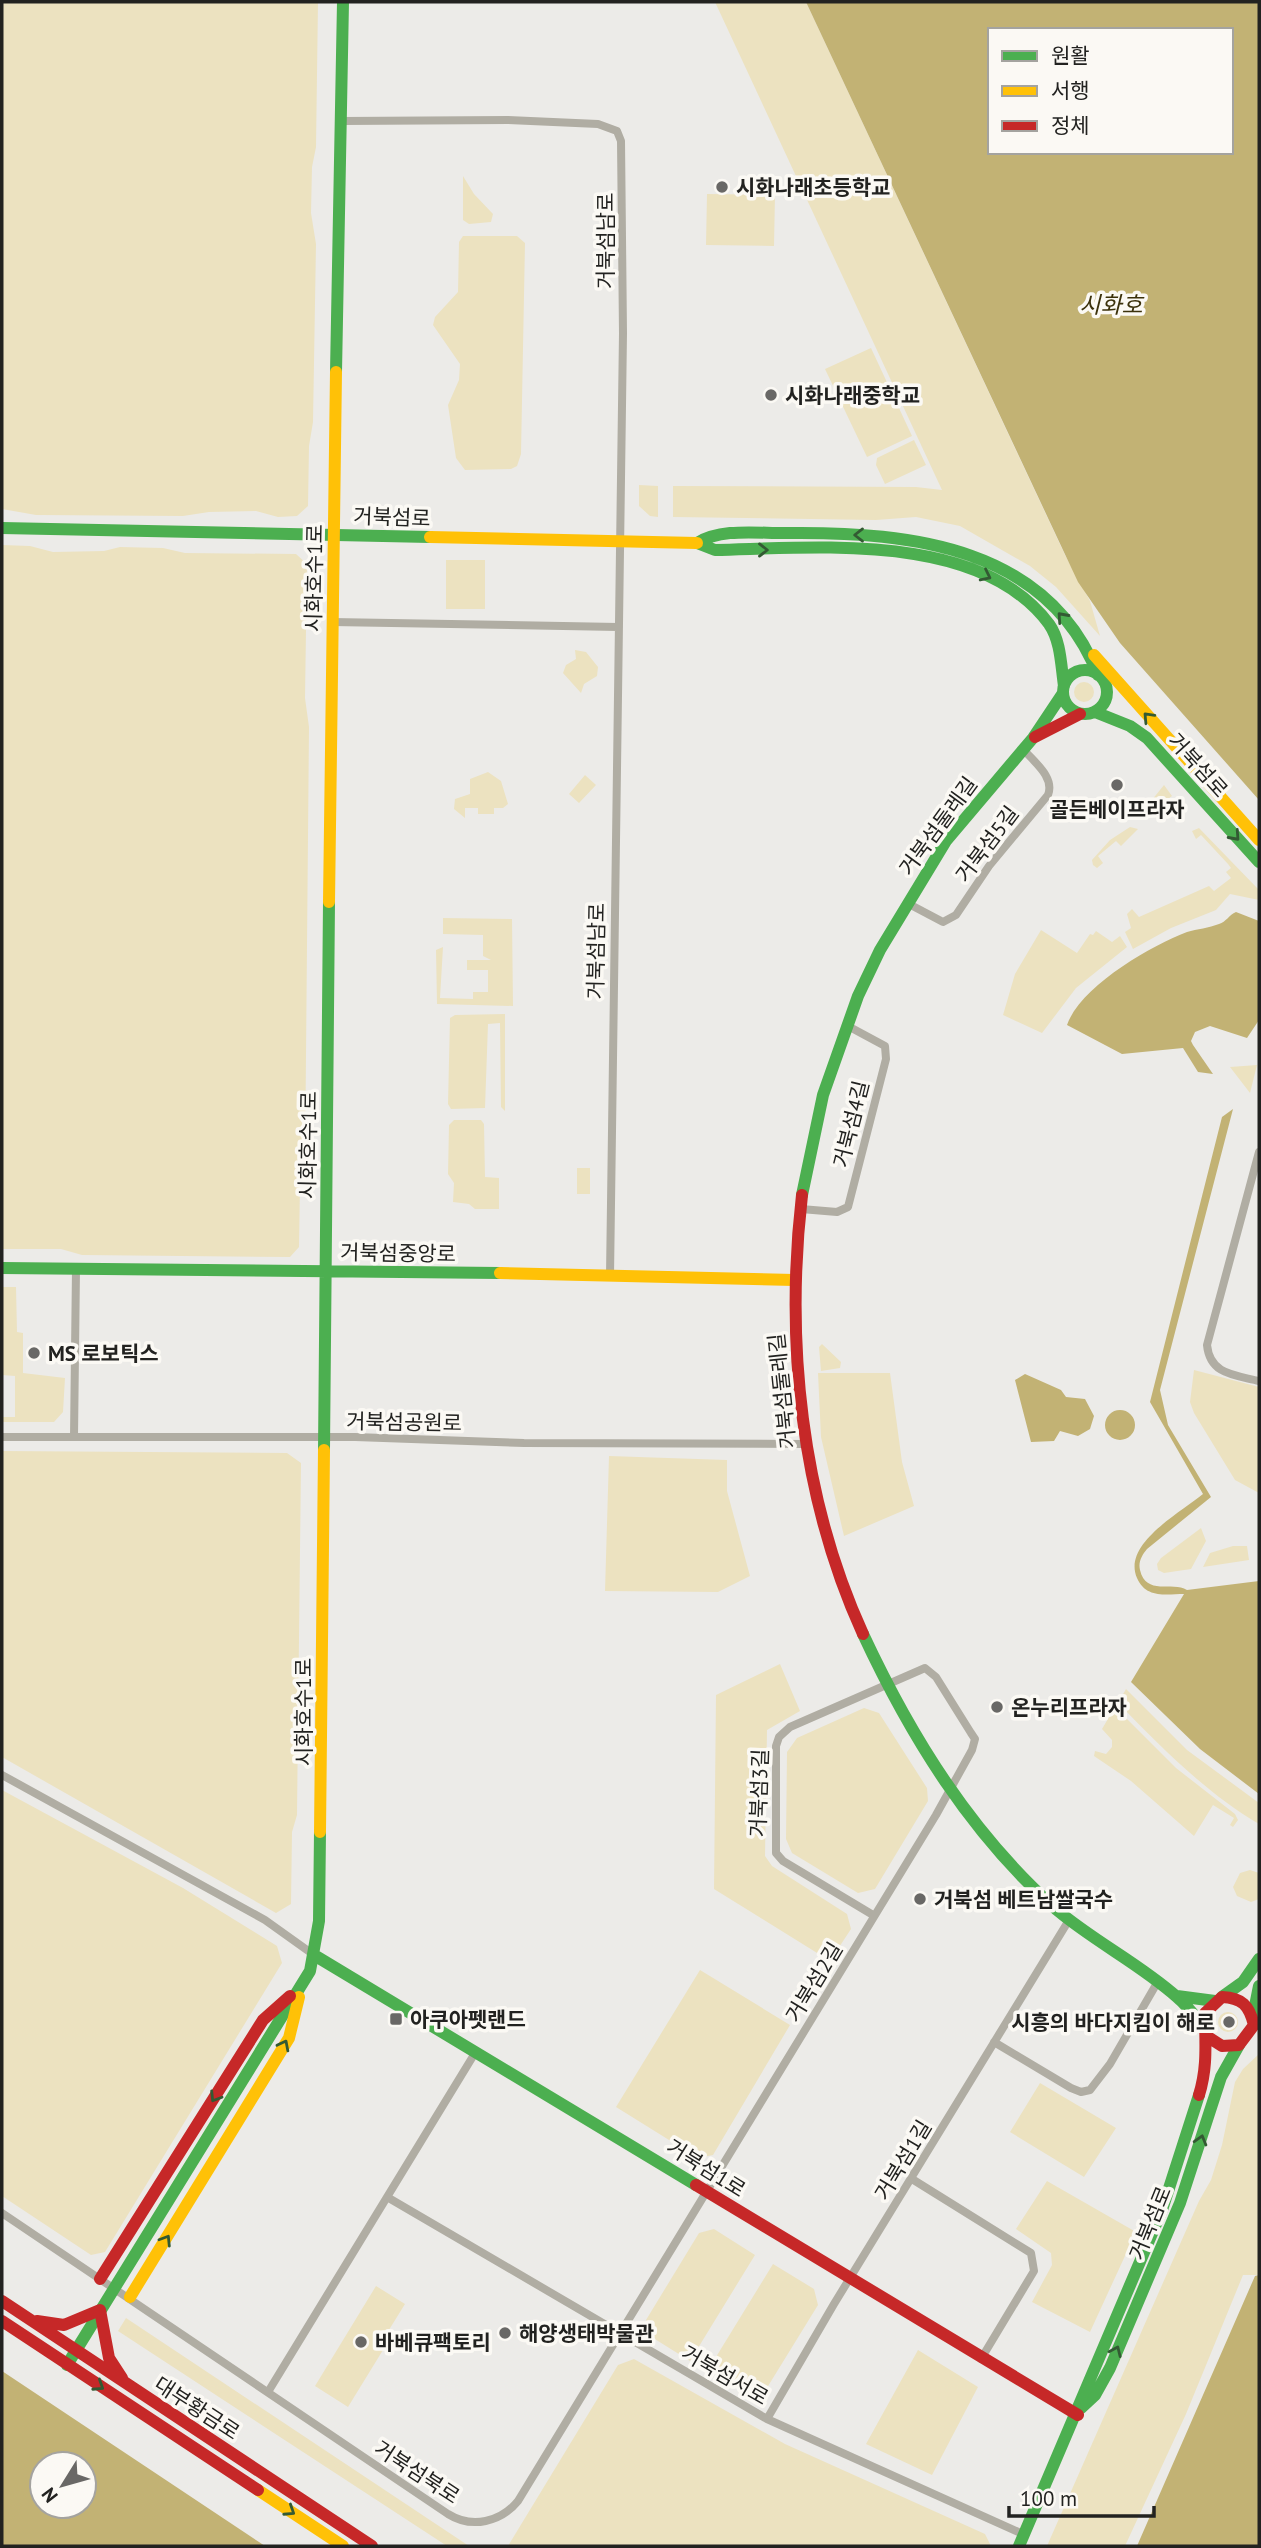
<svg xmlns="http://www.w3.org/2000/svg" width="1261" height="2548" viewBox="0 0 1261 2548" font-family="'PT Sans','Noto Sans KR',sans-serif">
  <rect width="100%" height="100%" fill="#ecebe8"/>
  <path fill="#ece2c0" d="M2,2H318L316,147L312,167L311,213L316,244L313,422L309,446L308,506L297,516L278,517L256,511L209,512L183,516L36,515L2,509Z
    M715,2H806L1065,555L1090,601L1100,636L1056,587L1030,566L960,526L916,517L876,520L673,517V486L916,487L942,490Z
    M463,176L474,194L493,214L491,222L469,224L463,220Z
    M707,194L775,195L774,246L706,245Z
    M463,236H517L525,243L521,454L517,466L511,469L465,470L456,458L448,405L459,380L460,364L433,325L435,317L458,292L459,242Z
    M871,348L912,436L867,457L825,369Z
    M914,440L926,465L885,484L876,465L877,458Z
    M639,485L658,486V517L650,516L639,506Z
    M2,545L30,546L53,552L104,551L120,547L163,548L185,553L296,554L307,564L305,698L309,727L305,1165L300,1185L299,1247L290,1257L82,1255L61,1249H2Z
    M446,560H485V609H446Z
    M575,650L586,652L598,667L597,676L584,684L581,693L563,673L566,665L576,659Z
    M1074 692a10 10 0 1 1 20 0a10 10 0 1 1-20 0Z
    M488,772L501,781L508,804L503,808H494V814H478V808H465V818L454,809L455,799L470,794V779Z
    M585,775L596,785L579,803L569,794Z
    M1164,785L1172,796L1143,817V811Z
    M1130,827L1138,829L1121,846L1116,841L1098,856L1103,863L1097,868L1093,865L1092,860L1110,840Z
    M1199,828L1259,890V900L1230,894L1216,910L1171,928L1133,949L1125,932L1131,928L1127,914L1132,909L1139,917L1209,886L1214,891L1231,878L1226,872L1231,868L1228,864L1201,835L1196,839L1192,831Z
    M443,918L512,919L513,1006L437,1004L436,950L443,947L440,998L473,999V992H488V970H467V960H491L483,956V935L443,934Z
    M1041,930L1077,953L1090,934L1093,935L1096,931L1112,942L1120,936L1127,947L1076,988L1042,1033L1003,1015L1015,974Z
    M505,1014V1111L501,1107L500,1023L488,1024L485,1108L451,1109L448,1104L450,1018L455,1015Z
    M1257,1065L1250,1093L1230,1067Z
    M454,1120H481L484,1124L485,1177L499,1178V1209H475L469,1204L453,1202L454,1183L448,1174L449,1125Z
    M577,1168H590V1194H577Z
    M2,1287H16L17,1332L23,1333V1373L65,1378L63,1412L54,1422H2V1417H15V1376L2,1375Z
    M822,1344L841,1362L840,1368L821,1371L819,1347Z
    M1194,1370L1259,1387V1493L1235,1480L1194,1413L1190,1402Z
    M818,1373H890L902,1462L914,1506L844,1536L821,1437Z
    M2,1451L287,1453L301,1463L297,1815L292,1832L291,1904L276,1913L2,1757Z
    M609,1456L727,1460V1491L750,1576L718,1592L605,1591Z
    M1201,1528L1206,1541L1191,1569L1164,1573L1158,1570L1157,1564L1161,1558Z
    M1233,1546H1247L1249,1560L1203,1567L1210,1553Z
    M780,1664L800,1711L767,1730L765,1856L772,1866L847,1914L851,1929L830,1961L714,1889L716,1695Z
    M1126,1689L1187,1750L1259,1803V1824C1206,1793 1161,1747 1118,1703Z
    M1115,1707L1176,1768L1235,1814L1238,1820L1233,1827L1230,1825L1234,1818L1213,1805L1194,1836L1131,1781L1094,1756L1095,1751L1106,1754L1112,1747V1740L1102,1729Z
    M864,1708L879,1713L927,1788L928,1801L875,1889L858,1893L792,1853L786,1839L787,1752L797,1738Z
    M2,1790L183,1888L277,1946L282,1963L105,2252L91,2255L2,2196Z
    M1250,1870L1259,1873V1899L1251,1902L1237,1896L1233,1887L1240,1873Z
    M700,1970L790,2025L713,2155L698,2158L616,2107Z
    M1218 2022a10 10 0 1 1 20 0a10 10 0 1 1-20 0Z
    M1259,2054V2275H1243L1186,2414L1125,2546H1047L1199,2201L1211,2180L1222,2145L1235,2082L1243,2069Z
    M1040,2083L1116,2128L1084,2177L1010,2132Z
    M1047,2181L1136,2232L1090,2332L1032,2302L1052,2265L1051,2253L1016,2229Z
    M714,2229L755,2255L690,2361L650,2336L646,2320L699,2233Z
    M773,2264L814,2289L818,2305L765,2391L751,2395L708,2370Z
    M376,2286L405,2304L379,2346L383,2350L348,2407L315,2386Z
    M126,2318L469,2546H447L118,2331Z
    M918,2350L978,2387L932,2475L866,2444Z
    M634,2359L785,2444L985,2534L991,2546H508L618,2365Z"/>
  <path fill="#c2b274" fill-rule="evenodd" d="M806,2H1259V800L1120,643L1078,582ZM990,30H1231V152H990Z
    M1236,912L1259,921V1020L1247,1038L1210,1026L1195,1032L1191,1041L1193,1045L1213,1074L1198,1072L1183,1048L1122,1054L1067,1025C1080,987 1150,946 1187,932C1197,929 1209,928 1219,924C1226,922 1229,915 1236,912Z
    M1233,1109L1160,1390L1168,1425L1211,1497L1147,1549C1142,1555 1138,1562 1140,1570C1146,1596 1172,1581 1187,1590L1259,1581V1794L1200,1749L1131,1682L1184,1594C1167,1594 1146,1599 1137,1578C1122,1544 1180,1513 1203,1494L1150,1402L1222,1117Z
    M1025,1374L1061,1390L1066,1397L1085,1399L1094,1416L1090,1429L1078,1436L1060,1431L1054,1441L1031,1442L1015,1380Z
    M1105 1425a15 15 0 1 1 30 0a15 15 0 1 1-30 0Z
    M1259,2275V2546H1137L1255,2276Z
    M2,2371L265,2546H2ZM84,2464V2506H42V2464Z"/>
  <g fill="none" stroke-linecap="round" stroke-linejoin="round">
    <path stroke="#b0ada3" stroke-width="8" d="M342,121L508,120L598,124L617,131L621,141L623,333L610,1276
      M332,622L618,627
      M907,903L943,922L956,915L989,866L1048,795C1055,777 1034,762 1023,749
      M1259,1152L1207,1345C1210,1375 1235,1375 1259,1381
      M801,1209L837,1212L848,1207L886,1059L885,1046L846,1025
      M2,1437H355L524,1443L805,1444
      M74,1437L76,1269
      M2,1775L265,1920L314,1955
      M994,2042L1071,2088L1081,2092L1090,2090L1110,2064L1157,1983
      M912,2179L1031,2253L1034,2271L981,2359
      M387,2197L767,2419L1025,2535
      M2,2213L448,2514C472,2529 501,2522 518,2501L936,1815L972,1750L975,1739L971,1733L936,1677L925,1668L790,1727L779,1737L776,1746V1853L783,1861L873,1915
      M268,2392L475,2053
      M767,2419L834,2304L1069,1920"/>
    <path stroke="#4caf50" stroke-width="12" d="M336,372L343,2
      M2,528L430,537
      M697,543C723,527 761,534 791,533C911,532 1048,547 1098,675
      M697,543L715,550C817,548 980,531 1049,624C1061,641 1061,666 1064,686
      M1063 692a22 22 0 1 1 44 0a22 22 0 1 1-44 0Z
      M1095,712L1130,726L1147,738L1259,862
      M802,1195L823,1095L858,996L880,950L946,841L1033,738L1063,693
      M2,1268L500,1273
      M324,1450L329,902
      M863,1634C911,1737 971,1834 1057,1910C1095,1942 1140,1964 1177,1997C1188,2006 1196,2018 1205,2029
      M314,1955L696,2185
      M1177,1996L1215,2001
      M1222,1997L1243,1982L1259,1959
      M1253,2016L1259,1986
      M67,2365L310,1971L319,1921L320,1832
      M1081,2408L1095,2395L1110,2368L1180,2203L1221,2077L1239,2045
      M1019,2546L1162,2210L1199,2095"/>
    <path stroke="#ffc107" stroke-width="12" d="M430,537L697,543
      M1094,655L1259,840
      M329,902L336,372
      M500,1273L794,1280
      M320,1832L324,1450
      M130,2297L289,2038L299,1997
      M258,2490L343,2546"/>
    <path stroke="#c62828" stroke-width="12" d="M1035,737L1080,714
      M802,1195C785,1342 801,1498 863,1634
      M1199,2095C1208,2066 1205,2042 1205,2013L1222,1997C1242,1998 1249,2005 1254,2025L1239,2045L1222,2046L1208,2037
      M696,2185L1078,2415
      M100,2279L263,2020L290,1996
      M2,2301L372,2546
      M2,2321L258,2490
      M37,2321L64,2325L100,2310L109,2358L122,2378"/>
  </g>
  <defs><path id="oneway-chevron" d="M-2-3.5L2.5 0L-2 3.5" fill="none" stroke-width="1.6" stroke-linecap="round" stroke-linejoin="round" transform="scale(1.75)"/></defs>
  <g stroke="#335a33">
    <use href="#oneway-chevron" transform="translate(859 535) rotate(-180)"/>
    <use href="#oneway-chevron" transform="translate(763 550)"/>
    <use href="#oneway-chevron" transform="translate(986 576) rotate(26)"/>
    <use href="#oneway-chevron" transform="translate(1062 617) rotate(-132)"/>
    <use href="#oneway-chevron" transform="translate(1148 717) rotate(-133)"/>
    <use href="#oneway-chevron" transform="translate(1235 836) rotate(48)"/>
    <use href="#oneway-chevron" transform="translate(284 2045) rotate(-63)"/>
    <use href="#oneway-chevron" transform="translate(215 2097) rotate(122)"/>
    <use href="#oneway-chevron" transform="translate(1201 2140) rotate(-74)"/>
    <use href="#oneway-chevron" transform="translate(166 2240) rotate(-58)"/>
    <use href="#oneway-chevron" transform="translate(1116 2351) rotate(-66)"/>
    <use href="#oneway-chevron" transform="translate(99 2386) rotate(33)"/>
    <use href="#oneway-chevron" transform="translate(290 2511) rotate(33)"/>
  </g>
  <g fill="#696866" stroke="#fbf9f4" stroke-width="2.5">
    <circle cx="722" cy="187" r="7"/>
    <circle cx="771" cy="395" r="7"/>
    <circle cx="1117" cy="785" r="7"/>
    <circle cx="34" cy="1353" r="7"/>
    <circle cx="997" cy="1707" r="7"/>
    <circle cx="920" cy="1899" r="7"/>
    <rect x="389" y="2012" width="14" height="14" rx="3.5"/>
    <circle cx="1229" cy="2022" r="7"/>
    <circle cx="505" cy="2333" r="7"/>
    <circle cx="361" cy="2342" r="7"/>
  </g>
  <g text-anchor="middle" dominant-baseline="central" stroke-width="7" stroke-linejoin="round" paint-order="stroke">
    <g font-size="21" font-weight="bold" fill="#222220" stroke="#fbf9f4" text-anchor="start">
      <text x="736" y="187">시화나래초등학교</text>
      <text x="785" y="395">시화나래중학교</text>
      <text x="1117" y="809" text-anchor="middle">골든베이프라자</text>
      <text x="48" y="1353">MS 로보틱스</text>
      <text x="1011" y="1707">온누리프라자</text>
      <text x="934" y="1899">거북섬 베트남쌀국수</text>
      <text x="410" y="2019">아쿠아펫랜드</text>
      <text x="1215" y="2022" text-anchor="end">시흥의 바다지킴이 해로</text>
      <text x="519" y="2333">해양생태박물관</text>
      <text x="375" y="2342">바베큐팩토리</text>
    </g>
    <g font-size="21" fill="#222220" stroke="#fbf9f4">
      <text transform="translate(605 241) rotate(-90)">거북섬남로</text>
      <text transform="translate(392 517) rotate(2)">거북섬로</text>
      <text transform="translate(314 578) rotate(-89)">시화호수1로</text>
      <text transform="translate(1198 765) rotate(48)">거북섬로</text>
      <text transform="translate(938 826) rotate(-54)">거북섬둘레길</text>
      <text transform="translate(987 844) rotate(-53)">거북섬5길</text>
      <text transform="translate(596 951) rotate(-89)">거북섬남로</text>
      <text transform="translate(851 1124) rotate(-76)">거북섬4길</text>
      <text transform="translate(308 1145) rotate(-89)">시화호수1로</text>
      <text transform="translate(398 1253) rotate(1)">거북섬중앙로</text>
      <text transform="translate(782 1391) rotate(-96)">거북섬둘레길</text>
      <text transform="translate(404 1422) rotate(1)">거북섬공원로</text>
      <text transform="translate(303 1712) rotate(-90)">시화호수1로</text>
      <text transform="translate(759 1793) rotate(-88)">거북섬3길</text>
      <text transform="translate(814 1982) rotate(-59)">거북섬2길</text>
      <text transform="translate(903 2160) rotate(-59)">거북섬1길</text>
      <text transform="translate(706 2168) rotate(32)">거북섬1로</text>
      <text transform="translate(1150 2223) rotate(-68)">거북섬로</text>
      <text transform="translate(725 2375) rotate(30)">거북섬서로</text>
      <text transform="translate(197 2408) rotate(33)">대부황금로</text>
      <text transform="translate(417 2472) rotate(33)">거북섬북로</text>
    </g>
    <g font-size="23" font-style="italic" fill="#3b310b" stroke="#fbf9f4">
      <text x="1111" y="304">시화호</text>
    </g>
  </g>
  <rect width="1261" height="2548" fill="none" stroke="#222220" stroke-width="7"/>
  <rect x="988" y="28" width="245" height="126" fill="#fbf9f4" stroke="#a4a39f" stroke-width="2"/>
  <rect x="1002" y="51" width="35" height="10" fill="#4caf50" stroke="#a4a39f" stroke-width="2"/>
  <text x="1051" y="63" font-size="21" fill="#222220">원활</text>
  <rect x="1002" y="86" width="35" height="10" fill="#ffc107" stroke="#a4a39f" stroke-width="2"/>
  <text x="1051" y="98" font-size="21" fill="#222220">서행</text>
  <rect x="1002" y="121" width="35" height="10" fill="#c62828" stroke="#a4a39f" stroke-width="2"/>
  <text x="1051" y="133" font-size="21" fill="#222220">정체</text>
  <g transform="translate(63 2485) rotate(233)"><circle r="33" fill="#fbf9f4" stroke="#a4a39f" stroke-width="2"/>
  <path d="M0-5L12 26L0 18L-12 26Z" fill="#696866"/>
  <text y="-10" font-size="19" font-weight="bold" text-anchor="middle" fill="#222220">N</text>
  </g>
  <path d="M1009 2506v10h145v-10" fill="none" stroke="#222220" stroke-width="3.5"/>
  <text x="1020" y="2506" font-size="21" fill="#222220" stroke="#fbf9f4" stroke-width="5" paint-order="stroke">100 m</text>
</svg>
